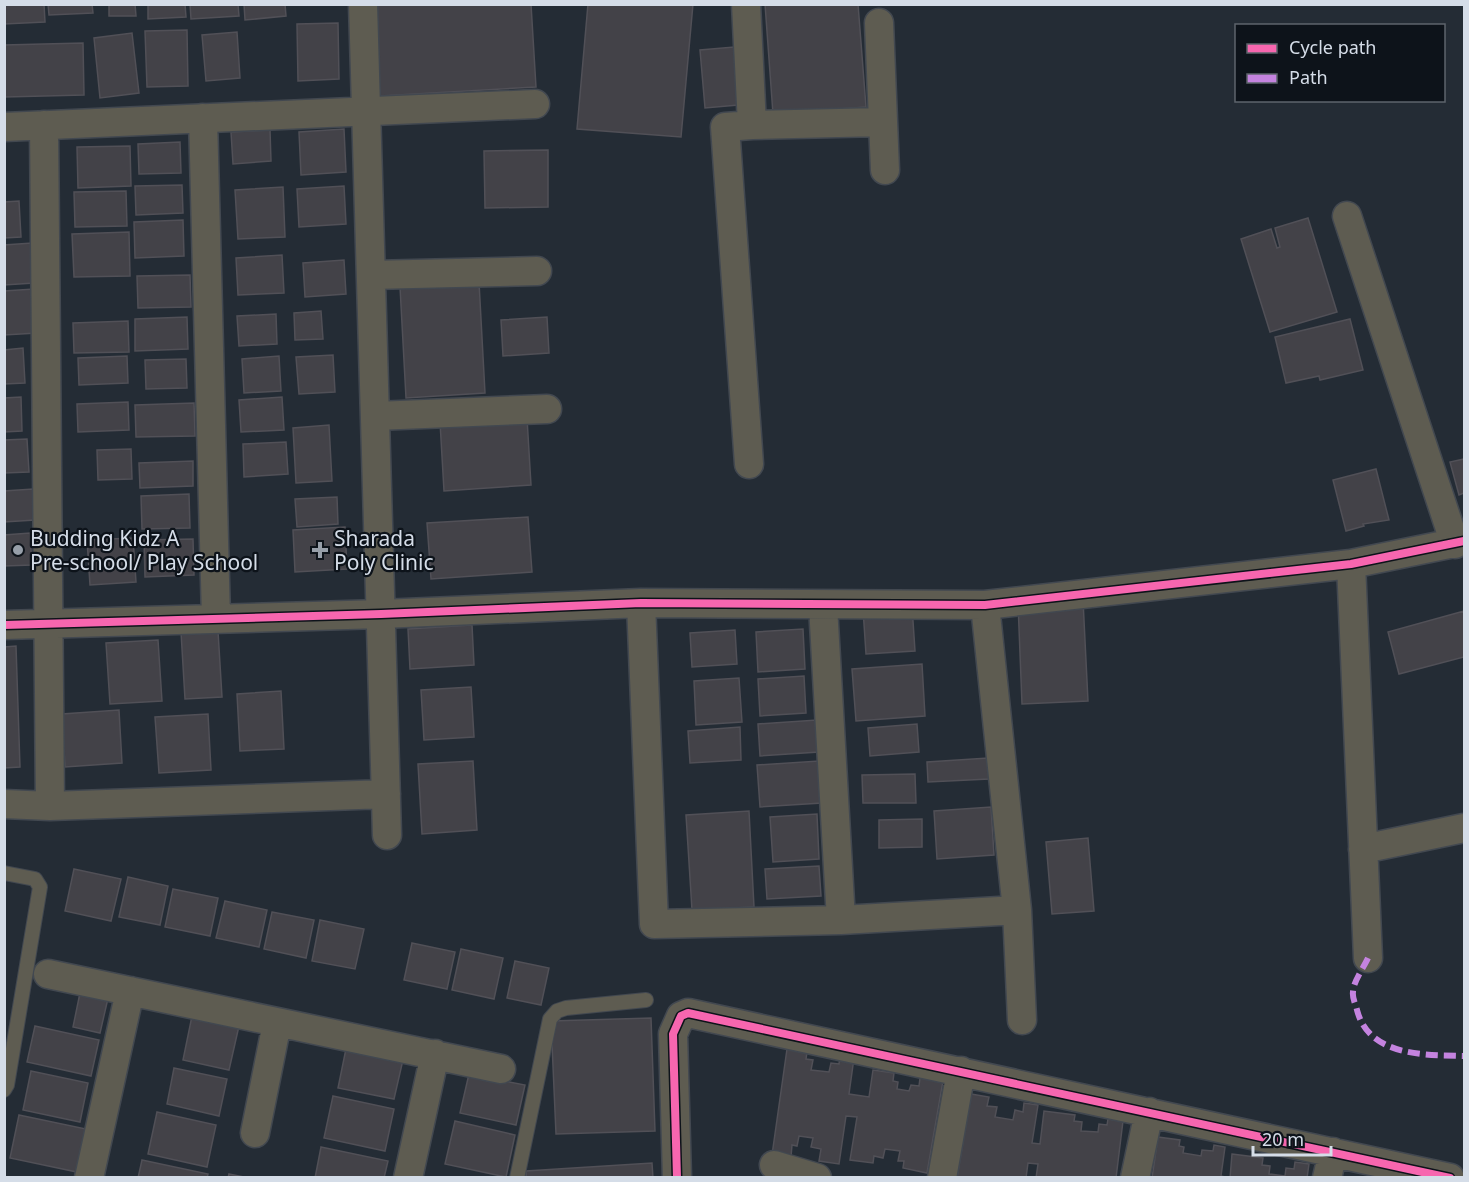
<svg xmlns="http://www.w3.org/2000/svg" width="1469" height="1182" viewBox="0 0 1469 1182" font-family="'Noto Sans',sans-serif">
  <rect width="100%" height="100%" fill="#242c35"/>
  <path fill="#434248" stroke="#515057" stroke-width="1.5" d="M4,4H44L45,22L4,24Z
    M48,4H92L93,13L49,15Z
    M109,4H135L136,16H109Z
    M148,4H185L186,17L148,19Z
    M190,4H238L239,16L191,19Z
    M244,4H285L286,16L245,20Z
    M374,4H531L536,87L380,96Z
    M588,4H693L681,137L577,129Z
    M765,4H858L866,107L773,114Z
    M338,23L339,79L298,81L297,24Z
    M187,30L188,86L147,87L145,31Z
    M237,32L240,78L206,81L202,35Z
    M132,33L139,93L100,98L94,38Z
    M83,43L84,95L5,97L4,45Z
    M734,47L738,105L705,108L700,50Z
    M344,129L346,172L301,175L299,132Z
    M270,130L271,161L233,164L231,132Z
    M180,142L181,173L139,174L138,144Z
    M130,146L131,186L78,188L77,147Z
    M548,150V207L485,208L484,151Z
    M182,185L183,213L136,215L135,186Z
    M344,186L346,224L299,227L297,189Z
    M283,187L285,237L238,239L235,190Z
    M126,191L127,226L75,227L74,192Z
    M19,201L21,237L4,238V202Z
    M1308,218L1337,312L1270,332L1241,239L1271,229L1277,248L1280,247L1275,228Z
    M183,220L184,256L135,258L134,222Z
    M129,232L130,276L74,277L72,234Z
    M32,243L34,283L4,285V245Z
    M282,255L284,293L238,295L236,258Z
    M344,260L346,294L305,297L303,263Z
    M190,275L191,307L138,308L137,276Z
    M479,282L485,393L406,398L400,287Z
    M34,289L37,333L4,335V291Z
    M321,311L323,339L295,340L294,313Z
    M276,314L277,344L239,346L237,316Z
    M187,317L188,349L135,351V319Z
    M547,317L549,353L503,356L501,320Z
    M1350,319L1363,370L1320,380L1319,376L1286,383L1275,337Z
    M128,321L129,352L74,353L73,323Z
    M23,348L25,383L4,384V350Z
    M333,355L335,392L299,394L296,357Z
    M127,356L128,383L79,385L78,358Z
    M279,356L281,391L244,393L242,359Z
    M186,359L187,388L146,389L145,360Z
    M21,397L22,431L4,432V398Z
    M282,397L284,430L241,432L239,400Z
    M128,402L129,430L78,432L77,404Z
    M194,403L195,436L136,437L135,405Z
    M527,418L531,485L444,491L440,422Z
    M329,425L332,481L296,483L293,428Z
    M27,439L29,472L4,473V440Z
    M286,442L288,474L244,477L243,444Z
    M131,449L132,479L98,480L97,450Z
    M1464,459V493L1459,495L1450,462Z
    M193,461V486L140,488L139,463Z
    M1376,469L1389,520L1363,524L1364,526L1346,531L1333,480Z
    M33,489L35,520L4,522V491Z
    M189,494L190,528L142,529L141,496Z
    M337,497L338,524L297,527L295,499Z
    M528,517L532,572L431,579L427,523Z
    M345,527L347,569L295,572L293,530Z
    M30,533L32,565L4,566V535Z
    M133,538L136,582L90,585L87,540Z
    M193,539L194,575L145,577L144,540Z
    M1083,600L1088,701L1022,704L1018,603Z
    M912,606L915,651L866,654L863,609Z
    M1464,611V657L1399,674L1388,632Z
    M472,625L474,665L410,669L408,629Z
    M803,629L805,669L758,672L756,632Z
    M735,630L737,664L692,667L690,633Z
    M218,631L222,697L185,699L181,632Z
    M158,640L162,701L110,704L106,643Z
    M16,646L20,767L4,768V647Z
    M922,664L925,716L856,721L852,669Z
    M804,676L806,713L760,716L758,679Z
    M739,678L742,722L696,725L694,681Z
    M471,687L474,737L424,740L421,690Z
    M281,691L284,749L240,751L237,694Z
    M119,710L122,763L65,767L62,714Z
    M208,714L211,770L159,773L155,717Z
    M817,720L819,752L760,756L758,724Z
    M917,724L919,752L870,756L868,728Z
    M740,727L741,760L690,763L688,731Z
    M988,758L989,779L928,782L927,762Z
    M473,761L477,830L422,834L418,764Z
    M819,761L822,803L760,807L757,765Z
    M915,774L916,803H863L862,775Z
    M991,807L994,855L937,859L934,811Z
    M749,811L754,907L692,910L686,815Z
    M817,814L819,859L773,862L770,817Z
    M922,819V847L879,848V820Z
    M1088,838L1094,911L1052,914L1046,842Z
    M819,866L821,896L767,899L765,869Z
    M74,869L121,879L111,921L65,911Z
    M128,877L168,886L160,925L119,917Z
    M173,889L218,898L210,936L165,927Z
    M225,901L267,910L259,947L216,938Z
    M272,912L314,920L306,958L264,949Z
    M320,920L364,929L355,969L312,961Z
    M412,943L455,952L447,989L404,980Z
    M461,949L503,958L494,999L452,990Z
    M515,961L549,968L541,1005L507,998Z
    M81,988L109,994L100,1033L73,1027Z
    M192,1016L239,1026L229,1070L183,1060Z
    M651,1018L655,1131L556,1134L551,1021Z
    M35,1026L99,1040L91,1076L27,1062Z
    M348,1039L405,1051L394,1099L338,1088Z
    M787,1049L807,1052L806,1059L813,1060L811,1070L829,1072L831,1063L839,1064L840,1056L854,1058L849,1094L869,1097L873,1070L894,1073L893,1081L898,1082L897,1089L909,1091L911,1085L919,1086L920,1078L943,1081L927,1173L903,1168L904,1161H898L900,1151L885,1149L883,1158L874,1156L873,1163L850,1160L857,1117L846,1116L839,1164L819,1161L821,1149L811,1147L813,1138L799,1136L797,1146L792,1145L791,1157L772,1155Z
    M174,1068L227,1079L219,1116L167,1104Z
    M31,1071L88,1083L80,1122L23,1110Z
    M469,1074L525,1085L516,1125L460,1113Z
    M971,1094L989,1097L987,1106L997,1107L995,1117L1013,1120L1015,1110L1023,1112L1024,1103L1038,1105L1032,1143L1040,1144L1044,1111L1075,1115L1074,1121L1082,1122L1081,1131L1098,1132L1099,1124L1107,1125L1108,1119L1123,1121L1116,1178H1036L1038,1164L1028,1163L1026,1178H957Z
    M333,1096L394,1109L385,1151L324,1138Z
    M157,1112L216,1125L207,1167L148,1154Z
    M19,1115L86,1129L77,1172L10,1158Z
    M455,1121L515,1135L506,1177L445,1164Z
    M1158,1137L1180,1140L1179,1146L1184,1147L1183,1153L1201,1156L1202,1150L1213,1151L1214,1145L1225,1147L1221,1176L1229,1178H1152Z
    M321,1147L388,1161L384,1178H315Z
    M1232,1154L1263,1158L1262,1165L1270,1166L1269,1174L1285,1176L1286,1168L1294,1169L1295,1162L1309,1164L1307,1178H1230Z
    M142,1160L208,1174L207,1178H138Z
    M652,1163L653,1178H526V1171Z
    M229,1174L249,1178H228Z"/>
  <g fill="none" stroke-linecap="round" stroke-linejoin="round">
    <g stroke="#424850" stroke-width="16">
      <path id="lane" d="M4,873L35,879L40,887L7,1085L4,1090
        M517,1178L550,1019L557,1011L566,1008L646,1000"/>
    </g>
    <g stroke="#424850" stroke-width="31">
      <path id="street" d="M363,4L387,835
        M746,4L752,125L725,127L749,464
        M879,23L885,170
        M203,118L216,618
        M44,125L50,806
        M752,125L882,122
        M4,127L535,104
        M1347,216L1455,544
        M371,275L537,271
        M376,416L547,409
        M1351,564L1368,958
        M641,603L654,924L841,920L1017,910
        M985,605L1017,910L1022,1020
        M823,606L841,920
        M4,625L381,614L641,603L985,605L1351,564L1464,541
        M4,804L50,806L386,794
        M1363,849L1464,828
        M48,974L501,1069
        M255,1133L277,1023
        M774,1165L817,1178
        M89,1178L130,991
        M408,1178L435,1054
        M677,1178L673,1034L681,1016L688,1013L1450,1178
        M942,1178L961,1071
        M1135,1178L1149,1112
        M1327,1178L1333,1152"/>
    </g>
    <use href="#lane" stroke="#5e5c51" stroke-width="14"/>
    <use href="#street" stroke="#5e5c51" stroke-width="28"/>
    <path stroke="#c483df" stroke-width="6" stroke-dasharray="12 6" stroke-linecap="butt" d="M1368,958C1364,967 1353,982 1353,992C1352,998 1356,1005 1357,1010C1369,1057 1426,1055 1464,1056"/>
    <g stroke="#0d131a" stroke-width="11">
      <path id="cycleway" d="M4,625L381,614L641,603L985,605L1351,564L1464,541
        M677,1178L673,1034L681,1016L688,1013L1450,1178"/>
    </g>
    <use href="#cycleway" stroke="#f766af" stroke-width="8"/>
  </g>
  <g fill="#979fa9" stroke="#0d131a" stroke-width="2">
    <circle cx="18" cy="550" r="6"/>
    <path d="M317 541h6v6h6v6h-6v6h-6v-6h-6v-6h6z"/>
  </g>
  <g text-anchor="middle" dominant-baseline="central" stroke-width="4.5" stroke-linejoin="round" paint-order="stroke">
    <g font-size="21" fill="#d5dde8" stroke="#0d131a" text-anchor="start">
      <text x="30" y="538">Budding Kidz A<tspan x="30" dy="24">Pre-school/ Play School</tspan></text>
      <text x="334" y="538">Sharada<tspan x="334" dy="24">Poly Clinic</tspan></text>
    </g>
  </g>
  <rect width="1469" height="1182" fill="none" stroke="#d5dde8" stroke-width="12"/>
  <rect x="1235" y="24" width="210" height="78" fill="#0d131a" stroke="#5d646c" stroke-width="1.5"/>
  <rect x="1247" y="44" width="30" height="9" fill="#f766af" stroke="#5d646c" stroke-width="1.5"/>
  <text x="1289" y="54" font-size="18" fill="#d5dde8">Cycle path</text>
  <rect x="1247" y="74" width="30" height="9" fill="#c483df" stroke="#5d646c" stroke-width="1.5"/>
  <text x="1289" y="84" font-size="18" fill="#d5dde8">Path</text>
  <path d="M1253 1146v9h78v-9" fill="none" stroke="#d5dde8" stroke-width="3"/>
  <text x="1262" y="1146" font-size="18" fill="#d5dde8" stroke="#0d131a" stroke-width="4.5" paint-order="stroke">20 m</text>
</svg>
